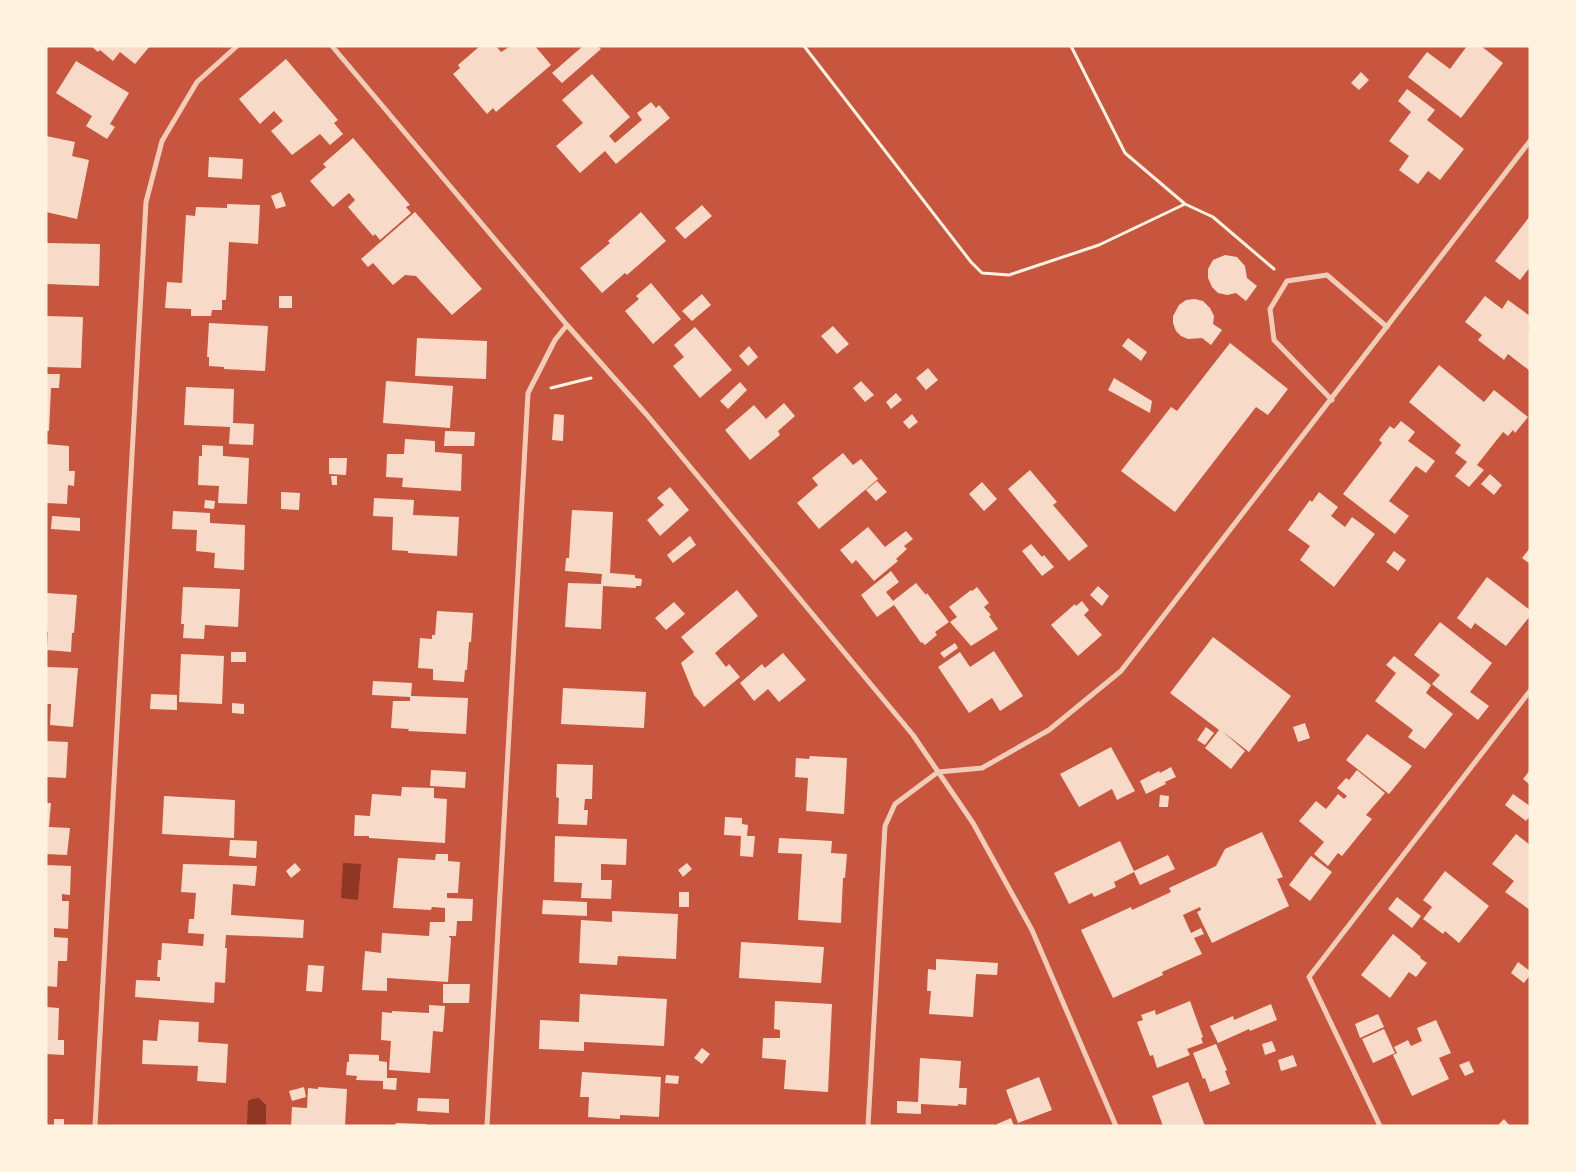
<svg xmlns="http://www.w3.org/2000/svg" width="1576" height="1172" viewBox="0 0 1576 1172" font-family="Roboto,sans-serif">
  <rect width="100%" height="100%" fill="#c8553d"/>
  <path fill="#8f3625" d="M343,863L361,864L358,900L341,898Z
    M259,1098L266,1105V1126H247L248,1101L252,1099Z"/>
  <path fill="#f7dbc8" d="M91,46H150L135,64L120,52L113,61L100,50L98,52Z
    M480,46H496L501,52L511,46H535L551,65L496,112L493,108L487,114L453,74L460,68L458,65Z
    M583,46H597L601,49L562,83L552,73Z
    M1467,46H1481L1503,63L1461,118L1408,77L1427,52L1450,69Z
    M286,59L338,120L334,123L343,134L330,145L320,134L292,155L271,131L283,121L274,111L260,124L239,99Z
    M76,61L129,93L110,124L115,127L107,139L86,126L92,116L56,93Z
    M1361,72L1369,80L1359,90L1351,83Z
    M592,74L630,117L609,136L615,143L642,120L637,113L651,102L656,108L659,105L670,118L616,164L605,151L580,173L556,146L583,123L562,100Z
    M1407,89L1435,110L1427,120L1464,149L1440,180L1428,171L1418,184L1399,170L1409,156L1389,141L1411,112L1398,101Z
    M46,136L75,142L72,156L89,160L77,219L46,212Z
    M353,138L410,205L406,207L411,213L380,240L375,234L373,236L348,207L355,200L349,193L333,207L310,181L326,167L323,164Z
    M209,157L243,159L242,179L208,177Z
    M281,192L286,206L276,209L271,196Z
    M227,204L260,205L258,244L229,242L226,300H222V310H212L211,316H191V309L165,308L167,282L182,283L186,215L195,216L196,207L227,208Z
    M702,205L712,216L685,239L675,228Z
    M415,212L482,289L452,315L416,276L405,275L393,285L373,263L368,267L361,259Z
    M641,212L666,241L627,275L625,273L602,293L580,268L610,243L608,241Z
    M1530,216V267L1520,280L1495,261Z
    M46,243L100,244L99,286L46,284Z
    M1225,255L1237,257L1245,266L1247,278L1257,286L1246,301L1236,293L1227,295L1218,293L1212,287L1208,278V269L1213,260Z
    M651,283L681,319L653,344L625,311L639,299L636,296Z
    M702,294L711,305L692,321L682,311Z
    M279,296H292V308H279Z
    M1485,296L1502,309L1508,300L1530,316V326L1528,328L1530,330V371L1508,354L1504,360L1478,340L1482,335L1465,322Z
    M1195,299L1203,301L1210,308L1214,316L1213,324L1222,330L1211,345L1202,338L1188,339L1181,336L1176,331L1173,323V316L1179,305L1186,300Z
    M46,316L83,317L81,368L46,367Z
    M209,323L268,326L265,371L224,369V367L209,366V357H207Z
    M833,326L849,344L837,354L821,336Z
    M695,327L732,370L700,398L673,366L684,357L674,345Z
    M417,338L487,341L486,379L415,376Z
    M1128,338L1147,352L1141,361L1122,346Z
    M1230,343L1288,389L1268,415L1256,407L1175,512L1121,471L1171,407L1177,411Z
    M749,346L758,357L748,366L739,356Z
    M1439,365L1484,402L1494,390L1528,417L1515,433L1513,430L1508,436L1503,432L1477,465L1484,470L1469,487L1455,476L1467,462L1455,453L1461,445L1409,402Z
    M928,368L938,380L926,390L916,378Z
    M46,374H60L59,388H51L49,431H46Z
    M1114,378L1152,401L1150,413L1108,390Z
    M386,381L453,386L450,428L383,423Z
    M861,381L874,395L865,402L853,388Z
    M740,382L747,390L728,409L720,401Z
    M186,387L234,389L233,423L254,424L253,445L229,444L230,427L184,425Z
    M896,393L902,400L891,409L886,402Z
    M784,403L795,416L778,431L780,435L750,460L725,430L754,405L766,419Z
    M554,414L564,415L563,441L552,440Z
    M912,414L918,422L909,429L903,422Z
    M1401,421L1415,432L1408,441L1435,461L1426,473L1416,466L1389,501L1409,516L1395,534L1343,494L1382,443L1379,440L1390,426L1394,429Z
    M445,431L475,432L474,446H444Z
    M405,439L435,441V452L462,454L461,491L402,487L403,478L386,477L387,454H404Z
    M46,444L69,446V471H75L74,486L68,485L67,504L46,503Z
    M202,445L223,446V456L249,458L247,504L218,503L219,486L198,485L199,456H202Z
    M843,453L853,465L861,459L878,479L819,529L797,503L818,485L812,478Z
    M329,458H347L346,475L329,474Z
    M1030,470L1057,502L1053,505L1088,546L1069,561L1008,489Z
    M1490,474L1502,485L1494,495L1481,484Z
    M331,476H337V485H332Z
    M877,481L887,492L876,501L866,490Z
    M982,482L997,499L984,511L969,494Z
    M670,487L689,510L660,536L647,520L664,505L657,498Z
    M281,492L300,493L299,510L281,509Z
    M1319,492L1338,507L1331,516L1345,527L1352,517L1375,534L1334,587L1300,560L1310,546L1288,530L1310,500L1312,502Z
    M374,498L414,500L413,515L459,517L457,556L408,553V551L392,550L393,517L373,516Z
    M205,500L215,501L214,509L204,508Z
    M572,510L613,512L610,573L635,575V578L642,579L641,586H636V588L603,586L601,629L565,627L568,583L601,584L602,574L565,571L566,558H569Z
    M173,511L210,513V523L245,525L244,570L214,568L215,553L196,551L197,530L172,529Z
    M52,516L80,518V531L51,529Z
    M868,527L885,547L906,531L913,539L904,546L907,549L896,559L898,561L874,581L856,560L852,564L840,550Z
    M690,536L696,545L673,563L667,555Z
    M1031,544L1042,557L1044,555L1054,567L1042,576L1022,551Z
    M1530,548V564L1522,558Z
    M1394,551L1406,560L1398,571L1386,562Z
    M891,571L899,582L886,592L893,601L916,583L926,595L927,593L949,622L935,632L937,635L925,645L922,642L921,643L894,605L877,617L861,595Z
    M1487,577L1530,610V616L1506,646L1475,623L1471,629L1457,618Z
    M1098,586L1109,596L1102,606L1090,595Z
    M183,587L240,589L238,627L205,625L204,639L183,638L184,624H181Z
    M977,587L989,603L984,607L991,615L989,616L998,629L971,646L950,622L957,617L949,607L971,590L972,591Z
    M737,590L758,616L715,653L726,667L729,664L740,677L704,707L694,695L681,663L694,652L681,637Z
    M46,593L77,595L74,633H72L71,652L47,650L48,632L46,631Z
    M1082,601L1089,610L1084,615L1102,635L1078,656L1051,625L1075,604L1076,606Z
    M674,602L685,614L666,630L655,618Z
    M437,611L473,613L471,642H469L467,670H465L464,682L433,680V669L418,668L420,638L432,639V635H435Z
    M1440,622L1492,663L1470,692L1489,706L1478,720L1432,684L1440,675L1414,655Z
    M1213,637L1291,696L1249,752L1222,731L1245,751L1231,769L1205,748L1219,730L1170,693Z
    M955,643L958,648L944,658L940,653Z
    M994,651L1023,696L1000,711L992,698L969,713L938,667L960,652L970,667Z
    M231,652H246V662H231Z
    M783,653L806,680L779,702L768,689L754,701L740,683L762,664L765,668Z
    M181,654L224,656L222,704L179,702Z
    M1394,656L1431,685L1426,693L1453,714L1425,749L1408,737L1413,730L1375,701L1396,673L1386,665Z
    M46,667L78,668L73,727L50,725L51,704H46Z
    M373,681L412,683L411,696L468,698L466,734L408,731L409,729L391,728L393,701H410V697L372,695Z
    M563,688L646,692L644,728L561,724Z
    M151,694L177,695V710L150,709Z
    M232,703L244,704V714L232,713Z
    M1305,723L1310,738L1298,742L1293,727Z
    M1206,727L1214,733L1205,745L1197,740Z
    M1367,734L1412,766L1389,794L1346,760Z
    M46,741L68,742L66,778L46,777Z
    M1111,747L1135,791L1117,800L1112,789L1079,807L1060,774Z
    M810,756L847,758L844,814L806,811L808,778L795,777L796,758L809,759Z
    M557,764L593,765L592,799H585L584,810H588L587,825L558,824L559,798L556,797Z
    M1171,767L1176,777L1165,782L1166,784L1146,794L1140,781L1159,771L1160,773Z
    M431,770L466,772L465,788L430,786Z
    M1357,770L1385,793L1366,815L1372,819L1342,856L1338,853L1328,866L1314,854L1324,842L1299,821L1316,801L1326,809L1338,794L1344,799L1347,796L1337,788L1346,778L1349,780Z
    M1530,770V785L1523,779Z
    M402,787L434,788V798L447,799L445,843L369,838V836H354L355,815L370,816L372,794L401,796Z
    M1513,794L1530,806V816L1526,821L1505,805Z
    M1160,795L1169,796L1168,807H1159Z
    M164,796L235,800L234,838L162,834Z
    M46,803H51L49,827L70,828L67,855L46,854Z
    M725,817L742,818V824L748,825L747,836H755L753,857L740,856L741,836L724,835Z
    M1262,832L1283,877L1277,879L1289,906L1212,943L1197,912L1201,910L1200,907L1183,915L1191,933L1201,928L1204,934L1194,938L1202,954L1162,972L1163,975L1113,998L1081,930L1131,907L1132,910L1171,892L1169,888L1216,866L1225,849Z
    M1516,834L1530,845V910L1505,892L1514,881L1492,864Z
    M555,836L627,839L626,865L601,864V880H612L611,899L581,898L582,883L554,882Z
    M779,838L832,841L831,853L847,854L845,878H843L841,923L798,920L802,854L778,853Z
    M230,840L257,841L256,858L229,856Z
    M1120,841L1134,871L1168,855L1175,869L1140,885L1134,872L1114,882L1116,887L1094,897L1092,893L1069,904L1054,873Z
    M436,854H448V861L460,862L458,893H447V898L473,899L472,921H457L456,936H449V937L451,938L448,982L387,978V991L362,990L365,951L381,953L382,933L429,936L430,922H445V908L432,907L431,910L393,908L398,858L435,860Z
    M1311,856L1332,872L1310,901L1289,885Z
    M295,863L301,870L291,878L286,871Z
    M687,863L692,869L683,877L678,870Z
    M183,864L257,866L255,886L233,884L231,915L304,920L303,938L226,935L225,948H227L225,983L215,982L214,1003L135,997L136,980L160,981V977H157L158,960H161L162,943L203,946L204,934L188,933L189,919H194L196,893L181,892Z
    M46,865L71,866L70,895L62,894V901H69L68,929L54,928V937L68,938L67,961H58L57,987L46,986Z
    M1445,871L1489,906L1459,943L1445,931L1443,934L1423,919L1432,907L1423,900Z
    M679,892H689V907H679Z
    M1397,897L1421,916L1412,928L1388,909Z
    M543,900L587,902V916L542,914Z
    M612,911L678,914L676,959L618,956L617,965L579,963L581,920L612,922Z
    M1393,934L1421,957L1420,958L1427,963L1416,977L1409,972L1390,998L1361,975Z
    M741,942L824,947L821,983L739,978Z
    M936,959L998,963L997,975L976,974L973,1017L929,1014L931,991H927L928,969L936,970Z
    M1518,962L1530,971V975L1524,983L1511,973Z
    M308,965L324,966L322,992L306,991Z
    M443,984H470L469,1003H443Z
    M580,994L667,999L664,1046L584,1042V1051L539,1049L540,1020L579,1022Z
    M775,1001L832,1004L828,1092L784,1089L786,1060L762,1058L763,1038H780V1030L774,1029Z
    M1190,1001L1203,1037L1201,1038L1203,1043L1187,1049L1190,1055L1157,1068L1153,1055L1150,1056L1137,1022L1143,1020L1141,1015L1155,1010L1156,1015Z
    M1271,1004L1277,1020L1250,1031L1249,1029L1218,1043L1210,1026L1233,1016L1234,1020Z
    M429,1005L445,1006L443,1032L433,1031L430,1073L389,1070L391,1041L381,1040L382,1012L392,1013V1011L429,1013Z
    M46,1007L59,1008L58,1040H64V1055L46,1054Z
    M1378,1014L1384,1027L1360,1038L1355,1024Z
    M159,1020L199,1022L198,1042L228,1044L226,1083L197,1081L198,1066L142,1064L143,1040L157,1041Z
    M1436,1020L1451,1053L1439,1058L1449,1079L1412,1096L1393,1055L1397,1053L1394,1047L1408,1040L1411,1046L1422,1041L1417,1028Z
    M1384,1029L1395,1053L1373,1063L1362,1039Z
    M1272,1041L1276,1051L1265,1055L1262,1044Z
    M1216,1044L1227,1070L1225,1071L1230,1084L1210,1092L1205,1078L1203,1079L1193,1053Z
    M702,1048L710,1054L702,1064L694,1058Z
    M349,1054L379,1055V1061L387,1062V1078H397L396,1090L383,1089V1081L356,1080L357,1076L346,1075L347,1062H349Z
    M1293,1055L1297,1066L1281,1071L1278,1060Z
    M920,1058L961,1061L959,1088H967L966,1105L958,1104V1106L921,1104V1114L897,1113V1101L918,1102Z
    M1469,1061L1474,1072L1465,1076L1459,1065Z
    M582,1072L661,1077L659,1117L620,1115V1119L588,1117L589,1097H580Z
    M666,1075L679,1076L678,1084L665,1083Z
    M1039,1077L1052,1110L1018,1123L1006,1090Z
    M1188,1082L1205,1126H1163L1152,1096Z
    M304,1087L306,1097L292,1101L289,1091Z
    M318,1087L347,1089L345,1126H291L292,1107L307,1108L308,1088L318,1089Z
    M418,1098L449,1099V1113L417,1111Z
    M1011,1118L1014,1126H997V1124Z
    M54,1119H64V1126H54Z
    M1504,1119L1510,1126H1497Z
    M396,1123L426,1124V1126H395Z"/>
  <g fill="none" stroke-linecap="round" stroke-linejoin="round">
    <path stroke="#fff3e0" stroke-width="3" d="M804,46L971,262L982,273L1009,275L1099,245L1185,204
      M1071,46L1125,153L1185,204L1213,217L1274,269
      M551,388L591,378"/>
    <path stroke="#f1ccb7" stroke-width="5" d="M332,46L567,325L647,415L913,735L973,823L1032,930L1116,1126
      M1332,400L1274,340L1270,309L1287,281L1327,275L1387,327
      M95,1126L146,202L162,141L197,82L237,46
      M487,1126L528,393L555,340L567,325
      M868,1126L885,826L895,804L938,772L982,768L1049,730L1121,671L1530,141
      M1380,1126L1309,977L1530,691"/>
  </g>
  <rect width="1576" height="1172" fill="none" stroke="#fff3e0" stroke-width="95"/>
</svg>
